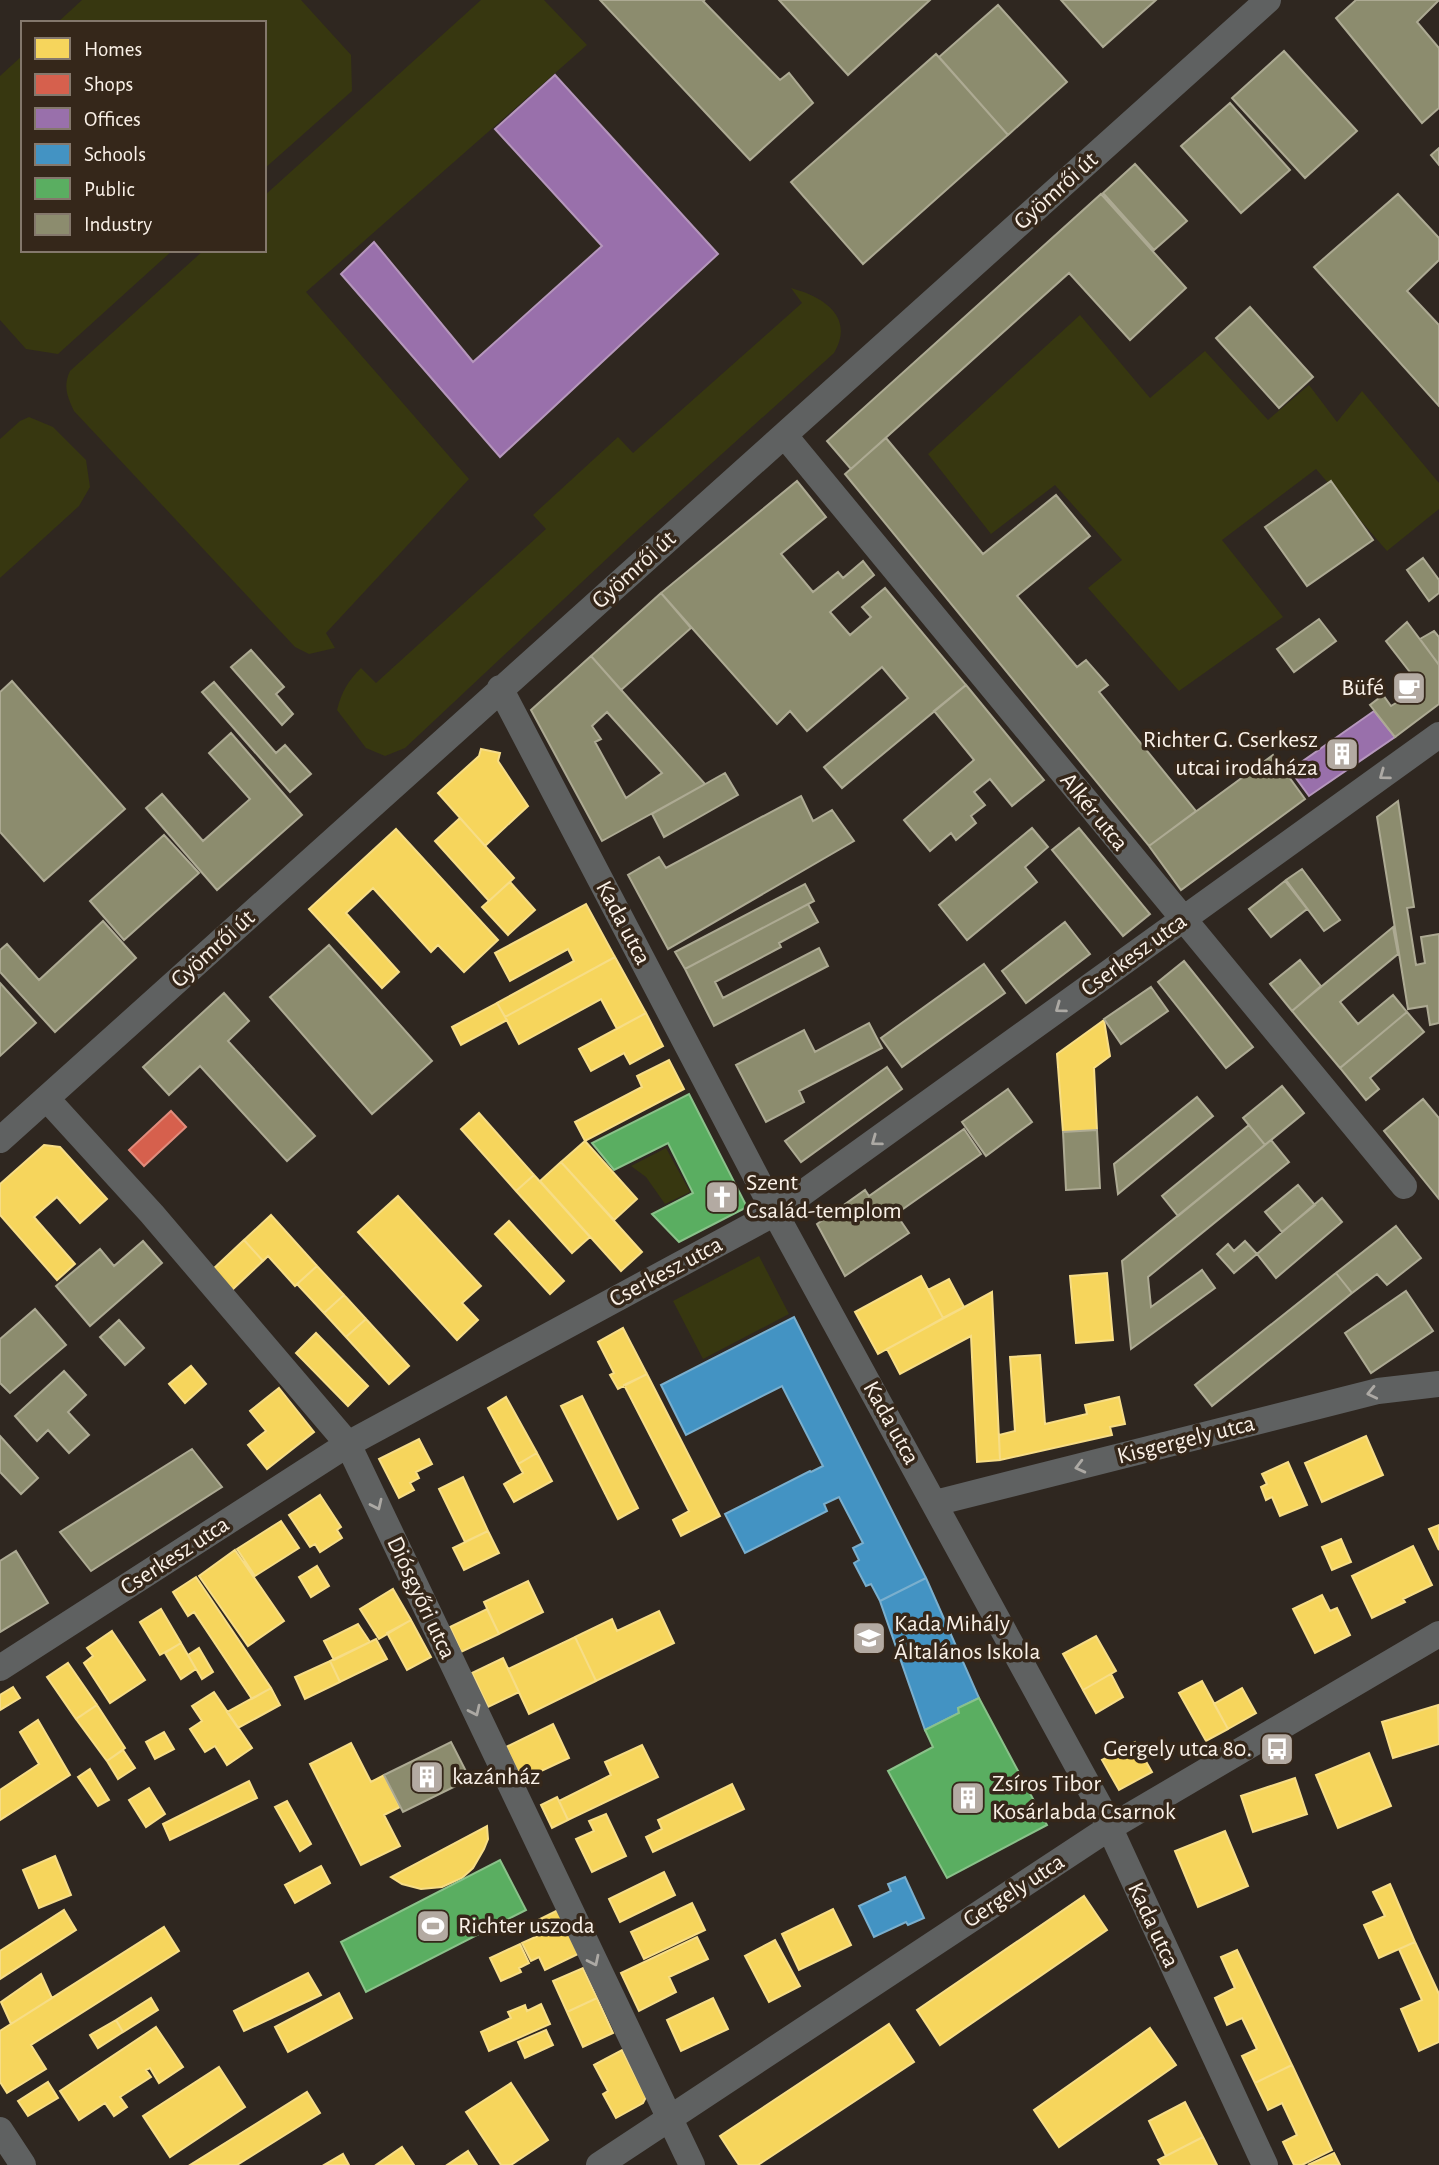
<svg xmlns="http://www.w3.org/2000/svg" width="1439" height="2165" viewBox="0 0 1439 2165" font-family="'Alegreya Sans',sans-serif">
  <rect width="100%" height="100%" fill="#2f2720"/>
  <path fill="#373710" d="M82,0H301L351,55L352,91L264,169V23H57Z
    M481,0H544L587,45L306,292L469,479L326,633L335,648L309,654L295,647L74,411C67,396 63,386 70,371L204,250H264V196Z
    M23,55V250H173L58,354L26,349L0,320V76Z
    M791,288C824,297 855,317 834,353L631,536L405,748L385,756L366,748L337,710C342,691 348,681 361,668L376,683L546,529L533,515L618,437L633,453L802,303Z
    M1080,315L1150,398L1205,351L1268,420L1309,385L1337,422L1362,391L1439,483V509L1387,551L1316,469L1222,540L1283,617L1179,691L1088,588L1122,560L1055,485L991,534L928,454Z
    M29,417L53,427L86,460L90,487L79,506L0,578V439L20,421Z
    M666,1148L690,1192L665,1204L646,1177L631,1166Z
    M759,1256L789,1314L703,1359L673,1301Z"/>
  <path fill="#f6d55c" stroke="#f7dd86" stroke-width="2" d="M481,749L500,753L498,761L528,806L485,846L438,793L479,756Z
    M460,818L514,878L489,901L435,841Z
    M396,829L498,940L464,972L438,945L431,952L373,888L346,913L399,972L382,988L309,909Z
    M510,882L535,910L508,935L482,907Z
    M586,904L615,957L505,1017L497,1003L574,961L568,949L510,981L495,953Z
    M615,957L646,1013L617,1029L601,999L519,1044L505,1017Z
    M497,1003L507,1020L461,1045L452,1027Z
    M646,1013L663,1046L630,1064L624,1053L591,1071L579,1049Z
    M1104,1020L1110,1056L1094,1068L1097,1130L1063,1132L1057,1054Z
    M669,1060L684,1089L585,1141L575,1122L642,1087L637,1076Z
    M479,1113L534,1175L516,1191L461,1129Z
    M585,1141L637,1199L614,1220L561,1162Z
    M44,1145L60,1147L107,1199L80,1223L57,1197L34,1217L75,1264L57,1280L0,1215V1184Z
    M561,1162L642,1252L621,1271L540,1181Z
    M534,1175L590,1237L572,1253L516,1191Z
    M398,1196L481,1286L462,1303L478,1320L457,1340L358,1232Z
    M271,1215L317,1266L295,1286L268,1256L263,1261L244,1240Z
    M509,1221L564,1281L550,1294L495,1234Z
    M244,1240L263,1261L232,1290L213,1269Z
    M317,1266L344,1295L324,1313L297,1284Z
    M1107,1273L1113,1340L1076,1343L1070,1276Z
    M921,1276L943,1318L878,1354L855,1312Z
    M949,1279L964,1307L943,1318L928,1290Z
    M992,1292L1000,1460L977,1462L971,1336L900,1374L887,1349Z
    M344,1295L366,1319L346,1337L324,1313Z
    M366,1319L409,1366L389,1384L346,1337Z
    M623,1328L647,1374L618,1389L610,1375L614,1373L598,1342Z
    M316,1333L368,1386L348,1406L296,1353Z
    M1040,1355L1045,1424L1087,1414L1085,1405L1119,1397L1125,1424L1110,1427L1112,1435L1000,1460L999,1435L1015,1431L1010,1357Z
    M191,1366L206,1384L185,1403L169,1384Z
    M647,1374L720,1516L681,1536L673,1520L689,1511L624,1385Z
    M279,1388L314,1432L267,1469L248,1445L266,1431L250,1411Z
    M582,1396L638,1508L618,1519L561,1406Z
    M506,1397L537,1453L518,1464L488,1408Z
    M1366,1436L1383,1475L1322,1502L1305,1463Z
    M419,1439L432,1464L416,1472L419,1478L410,1483L414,1490L399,1498L379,1459Z
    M537,1453L552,1481L514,1502L504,1484L523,1473L518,1464Z
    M1288,1462L1307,1505L1280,1516L1272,1497L1266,1500L1261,1487L1267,1484L1262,1474Z
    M463,1477L488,1531L465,1542L439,1489Z
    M320,1495L341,1527L337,1530L342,1538L320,1552L315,1544L310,1547L289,1515Z
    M281,1521L299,1548L255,1576L237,1549Z
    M1439,1525V1550L1429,1529Z
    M488,1531L499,1553L464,1570L453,1548Z
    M1341,1539L1351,1562L1332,1570L1322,1547Z
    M1413,1546L1432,1585L1403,1599L1405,1602L1372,1618L1352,1576Z
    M235,1550L284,1621L248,1646L199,1576Z
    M317,1566L329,1586L311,1597L299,1577Z
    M196,1577L271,1688L252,1699L194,1612L188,1616L173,1592Z
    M528,1581L543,1612L499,1634L484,1602Z
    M393,1589L411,1620L379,1639L360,1609Z
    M1322,1595L1330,1611L1337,1608L1350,1635L1315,1653L1293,1609Z
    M161,1609L181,1643L160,1655L140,1622Z
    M487,1609L499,1634L461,1652L450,1627Z
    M659,1611L674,1643L596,1681L575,1637L612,1619L617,1631Z
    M411,1620L431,1657L407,1670L387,1633Z
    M358,1624L370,1642L334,1660L324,1641Z
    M112,1631L145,1680L110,1703L84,1663L93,1656L87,1648Z
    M1096,1636L1116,1671L1083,1690L1063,1654Z
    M575,1637L596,1681L529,1714L508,1669Z
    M376,1639L387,1659L340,1682L330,1661Z
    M181,1643L196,1669L181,1679L165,1653Z
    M199,1648L213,1672L202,1679L188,1655Z
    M503,1658L519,1692L488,1707L472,1673Z
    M330,1661L340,1682L305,1699L295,1677Z
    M68,1663L97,1705L76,1719L47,1677Z
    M1111,1674L1123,1697L1096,1713L1083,1690Z
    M1202,1681L1228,1729L1206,1741L1179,1693Z
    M13,1687L20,1698L0,1710V1695Z
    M271,1688L280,1705L238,1728L227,1712Z
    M1242,1688L1256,1713L1228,1729L1214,1704Z
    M214,1692L252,1748L227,1765L215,1746L205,1752L190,1729L202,1721L192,1706Z
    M97,1705L125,1748L107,1761L76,1719Z
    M1438,1705L1439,1744L1393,1758L1382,1722Z
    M38,1720L70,1775L0,1820V1790L39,1764L20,1732Z
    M553,1724L569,1758L522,1780L506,1747Z
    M164,1732L174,1749L155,1759L146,1742Z
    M1135,1742L1152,1772L1119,1790L1102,1760Z
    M351,1743L371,1782L384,1775L400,1807L384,1815L400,1846L361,1865L310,1764Z
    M642,1745L658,1777L568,1820L559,1801L611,1775L605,1762Z
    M123,1750L135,1768L118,1779L107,1761Z
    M1369,1753L1391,1806L1338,1828L1316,1775Z
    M90,1769L109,1800L98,1806L78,1777Z
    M1295,1778L1307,1814L1253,1832L1241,1796Z
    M249,1781L257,1798L170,1840L163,1824Z
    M732,1784L744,1809L653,1852L646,1837L662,1829L658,1820Z
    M149,1788L165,1814L146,1827L129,1800Z
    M557,1797L568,1820L552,1828L541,1805Z
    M287,1801L311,1844L300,1851L275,1807Z
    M606,1814L626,1856L592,1872L576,1839L594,1831L589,1821Z
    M487,1826L488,1839L484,1849L473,1868L462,1878L442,1887L421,1889L402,1884L391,1877Z
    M1225,1831L1248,1886L1198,1907L1175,1851Z
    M55,1856L71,1895L39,1908L23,1870Z
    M321,1866L330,1883L295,1903L285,1885Z
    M664,1872L675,1895L620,1922L609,1899Z
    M1390,1884L1415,1942L1379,1958L1364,1925L1385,1916L1373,1892Z
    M1084,1896L1107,1930L940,2045L917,2010Z
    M692,1903L705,1930L644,1959L631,1932Z
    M833,1909L851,1945L799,1970L782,1934Z
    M64,1910L76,1930L0,1979V1951Z
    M558,1910L564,1924L538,1936L532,1923Z
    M564,1924L578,1954L545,1970L539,1957L531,1961L522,1943Z
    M164,1927L179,1951L31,2045L46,2069L7,2093L0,2082V2031Z
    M697,1937L708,1959L669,1977L676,1992L639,2011L621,1973Z
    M775,1940L800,1986L769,2002L745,1956Z
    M1415,1942L1439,1994V2042L1419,2051L1401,2009L1422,2000L1399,1949Z
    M520,1944L529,1963L519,1968L521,1972L501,1981L490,1958Z
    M1237,1950L1292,2065L1255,2083L1242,2056L1257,2049L1242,2018L1227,2025L1215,1998L1235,1988L1221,1957Z
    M583,1968L597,1998L567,2012L553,1981Z
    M308,1973L321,1995L244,2031L234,2011Z
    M41,1974L52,1998L11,2024L1,2002Z
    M339,1993L352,2018L288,2052L275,2027Z
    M151,1998L158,2010L123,2032L116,2020Z
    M597,1998L613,2033L583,2047L567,2012Z
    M713,1998L728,2029L681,2051L667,2020Z
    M541,2004L550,2024L489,2051L481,2032L511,2018L508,2012L525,2005L527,2011Z
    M116,2020L123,2032L98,2048L90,2035Z
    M889,2024L914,2062L758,2165H739L720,2136Z
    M156,2027L183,2067L159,2083L150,2068L146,2070L151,2077L120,2097L127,2107L114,2116L105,2103L79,2120L60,2091Z
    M1150,2028L1176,2065L1059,2147L1034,2110Z
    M546,2030L553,2045L525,2058L518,2042Z
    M622,2050L646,2097L643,2103L616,2118L603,2094L608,2091L594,2065Z
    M1292,2065L1332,2150L1302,2165H1294L1283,2142L1297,2135L1282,2103L1268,2110L1255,2083Z
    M219,2067L245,2107L170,2157L143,2116Z
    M48,2082L58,2098L28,2116L18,2101Z
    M511,2083L548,2140L511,2165H501L466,2112Z
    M307,2092L320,2113L237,2165H190Z
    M1185,2102L1203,2137L1166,2156L1149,2121Z
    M1203,2137L1217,2165H1161L1158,2160Z
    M402,2147L414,2165H376Z
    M468,2151L477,2165H447Z
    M1334,2153L1340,2165H1308Z
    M343,2154L349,2165H324Z"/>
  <path fill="#d6604d" stroke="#e18c7c" stroke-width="2" d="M171,1111L186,1127L144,1166L129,1150Z"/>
  <path fill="#9970ab" stroke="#b697bd" stroke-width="2" d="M555,75L718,254L500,457L341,274L374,242L473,362L602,246L495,129Z
    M1374,711L1395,737L1309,796L1290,770Z"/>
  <path fill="#4393c3" stroke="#7aafce" stroke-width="2" d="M794,1317L926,1578L880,1601L871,1584L866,1586L854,1563L859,1560L853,1548L863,1543L839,1497L824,1504L827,1511L745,1553L725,1514L810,1471L811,1472L823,1466L782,1386L686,1435L661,1385Z
    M926,1578L979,1698L958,1708L959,1713L925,1730L880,1601Z
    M905,1877L924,1918L908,1925L906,1922L874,1937L859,1906L891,1891L888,1884Z"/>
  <path fill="#5aae61" stroke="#8ac28a" stroke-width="2" d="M689,1094L747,1207L679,1242L652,1214L693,1193L668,1143L614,1170L592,1143Z
    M979,1698L1047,1825L947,1878L888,1771L933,1747L925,1730L959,1713L958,1708Z
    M500,1860L526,1910L366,1992L341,1942Z"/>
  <path fill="#8c8c6e" stroke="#adaa93" stroke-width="2" fill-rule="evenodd" d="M600,0H705L703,1L780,80L789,73L813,103L750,160Z
    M779,0H930L848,75Z
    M1061,0H1156L1103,47Z
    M1356,0H1439L1417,22L1439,48V108L1422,123L1336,18Z
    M998,5L1067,82L1008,135L939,57Z
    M1284,51L1357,131L1305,178L1232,98Z
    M936,54L1008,135L863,264L791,182Z
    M1230,103L1290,170L1241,213L1181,146Z
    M1439,148V165L1431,155Z
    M1135,164L1187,221L1154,250L1103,193Z
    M1101,194L1186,288L1130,340L1069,273L851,469L827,441Z
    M1398,194L1439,238V260L1407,291L1439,325V406L1314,267Z
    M1250,307L1313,377L1279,408L1216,338Z
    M886,438L983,554L1056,495L1090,536L1017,596L1077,667L1086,660L1108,685L1099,692L1196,811L1149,846L845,474Z
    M797,481L826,517L781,554L813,592L838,572L843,578L863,561L874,575L830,612L850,635L871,617L862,607L885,588L966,685L842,788L824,767L908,698L882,667L807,731L790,711L777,724L661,593Z
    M1331,481L1373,540L1307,586L1265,527Z
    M1423,558L1439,580V593L1429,601L1407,570Z
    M661,593L691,628L621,690L591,656Z
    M1319,619L1336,641L1294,672L1277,649Z
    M1407,622L1439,665V704L1395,737L1370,705L1383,695L1391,706L1399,701L1395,695L1416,680L1386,641Z
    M1434,631L1439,637V665L1420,639Z
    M251,650L284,687L276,694L293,714L282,725L231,667Z
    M591,656L705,784L602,841L531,710ZM607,712L662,773L626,798L595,742L601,739L592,726Z
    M12,681L125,809L44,881L0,832V692Z
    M214,682L276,753L285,745L311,774L290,792L202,692Z
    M966,685L1044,780L1012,806L990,779L974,792L985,805L971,816L976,823L956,840L951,833L930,851L904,820L974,760L934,711Z
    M231,733L302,815L217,890L146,808L162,794L203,841L250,799L209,753Z
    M1273,755L1305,799L1181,890L1149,846Z
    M725,773L738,795L664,837L652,814Z
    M801,796L813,821L832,810L854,841L668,949L628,875L659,857L666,868Z
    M1398,801L1414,907L1407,908L1416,965L1425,963L1421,937L1439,934V1023L1430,1025L1427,1006L1408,1009L1377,817Z
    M1032,828L1048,847L1025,867L1037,882L967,940L939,905Z
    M1079,828L1150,914L1123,936L1052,850Z
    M164,835L199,873L124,940L90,901Z
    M1302,869L1340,920L1324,931L1286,880Z
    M1285,881L1307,909L1271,937L1249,909Z
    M805,884L814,901L685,969L675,952Z
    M808,904L818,922L779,943L781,947L715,982L723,998L819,948L828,966L714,1026L685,969Z
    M103,921L136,958L55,1032L0,972V950L7,944L39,980Z
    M1065,922L1090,954L1026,1003L1002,971Z
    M1393,927L1398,954L1340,1002L1358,1024L1393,995L1407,1012L1340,1068L1292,1011Z
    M329,945L432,1061L372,1114L270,997Z
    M1300,960L1321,986L1292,1011L1270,984Z
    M1184,961L1253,1047L1226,1068L1158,982Z
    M984,964L1005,993L902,1067L881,1038Z
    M0,983L36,1023L0,1056Z
    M1151,987L1168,1011L1121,1044L1104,1019Z
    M224,993L249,1021L228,1041L315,1136L287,1161L200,1066L169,1095L143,1067Z
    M1407,1012L1424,1032L1370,1078L1379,1089L1366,1100L1340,1068Z
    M869,1023L882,1048L799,1091L804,1102L766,1122L736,1065L804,1030L815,1052Z
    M887,1067L902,1089L801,1162L785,1141Z
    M1282,1086L1304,1113L1265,1145L1243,1118Z
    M1008,1089L1032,1122L986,1156L962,1122Z
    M1197,1097L1213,1116L1118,1194L1114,1164Z
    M1423,1099L1439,1118V1199L1384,1131Z
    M1249,1125L1265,1145L1178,1216L1162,1196Z
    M964,1129L981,1154L896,1214L909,1233L845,1276L817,1224L865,1190L869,1196Z
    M1097,1130L1100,1188L1066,1190L1063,1132Z
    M1271,1140L1289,1162L1148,1277L1151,1307L1202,1270L1215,1288L1131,1349L1122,1261Z
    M1298,1185L1315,1205L1282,1232L1265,1212Z
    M1322,1198L1342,1222L1276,1278L1257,1254Z
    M1396,1226L1421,1258L1387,1285L1377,1274L1352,1293L1336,1273Z
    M143,1241L162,1263L90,1326L56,1286L100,1249L114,1266Z
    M1245,1241L1257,1254L1234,1273L1217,1254L1228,1244L1234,1251Z
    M1336,1273L1352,1293L1212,1406L1195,1385Z
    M1406,1291L1433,1331L1371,1373L1345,1333Z
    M35,1309L66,1345L10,1393L0,1383V1339Z
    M119,1320L144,1348L125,1365L100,1337Z
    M64,1371L86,1395L68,1412L89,1435L69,1453L48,1430L37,1441L15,1416Z
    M0,1436L38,1478L21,1494L0,1472Z
    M192,1449L222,1487L91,1571L60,1532Z
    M16,1551L48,1603L0,1632V1561Z
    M451,1742L470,1779L403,1812L384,1775Z"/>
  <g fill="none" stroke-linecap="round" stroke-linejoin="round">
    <path stroke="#5f6161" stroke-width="26" d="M785,436L1404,1186
      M500,688L775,1213L1100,1807L1265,2165
      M47,1099L152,1214L348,1444L692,2165
      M0,1140L1268,0
      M935,1503L1378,1391L1439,1384
      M0,1668L348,1444L775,1213L1439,735
      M0,2130L23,2165
      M599,2165L1109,1828L1439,1634"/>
  </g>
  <defs><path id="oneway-chevron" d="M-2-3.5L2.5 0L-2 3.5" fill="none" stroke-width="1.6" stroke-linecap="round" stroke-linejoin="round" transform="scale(1.75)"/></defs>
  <g stroke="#aca9a4">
    <use href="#oneway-chevron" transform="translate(1384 775) rotate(144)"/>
    <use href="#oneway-chevron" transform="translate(1060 1008) rotate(144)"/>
    <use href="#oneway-chevron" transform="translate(876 1141) rotate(144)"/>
    <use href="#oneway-chevron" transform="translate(1372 1393) rotate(167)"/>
    <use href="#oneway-chevron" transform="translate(1080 1467) rotate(166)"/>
    <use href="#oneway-chevron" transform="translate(377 1505) rotate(65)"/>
    <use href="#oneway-chevron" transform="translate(475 1711) rotate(65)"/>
    <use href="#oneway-chevron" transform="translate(594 1961) rotate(64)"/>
  </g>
  <defs>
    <g id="cafe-square" transform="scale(1.75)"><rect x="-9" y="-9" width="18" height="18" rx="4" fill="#b3aaa2" stroke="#35271a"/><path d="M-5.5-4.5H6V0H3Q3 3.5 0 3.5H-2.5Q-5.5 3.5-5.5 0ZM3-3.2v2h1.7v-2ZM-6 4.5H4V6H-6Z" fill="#fff"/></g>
    <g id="building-square" transform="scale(1.75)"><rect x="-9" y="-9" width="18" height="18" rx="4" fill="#b3aaa2" stroke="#35271a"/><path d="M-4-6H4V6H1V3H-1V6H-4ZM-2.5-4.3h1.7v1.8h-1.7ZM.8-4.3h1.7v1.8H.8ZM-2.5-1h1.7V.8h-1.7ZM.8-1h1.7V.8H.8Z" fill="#fff"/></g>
    <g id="church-square" transform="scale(1.75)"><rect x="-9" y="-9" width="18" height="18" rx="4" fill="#b3aaa2" stroke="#35271a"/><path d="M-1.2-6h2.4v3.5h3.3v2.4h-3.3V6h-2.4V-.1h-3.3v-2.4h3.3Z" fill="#fff"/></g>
    <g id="school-square" transform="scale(1.75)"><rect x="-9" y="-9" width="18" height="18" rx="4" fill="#b3aaa2" stroke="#35271a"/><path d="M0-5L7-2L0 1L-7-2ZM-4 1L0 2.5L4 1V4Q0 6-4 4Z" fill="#fff"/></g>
    <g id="bus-square" transform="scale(1.75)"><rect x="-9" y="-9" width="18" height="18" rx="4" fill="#b3aaa2" stroke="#35271a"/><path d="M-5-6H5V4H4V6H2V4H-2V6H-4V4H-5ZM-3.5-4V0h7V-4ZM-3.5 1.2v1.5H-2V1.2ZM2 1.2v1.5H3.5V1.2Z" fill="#fff"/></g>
    <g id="stadium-square" transform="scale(1.75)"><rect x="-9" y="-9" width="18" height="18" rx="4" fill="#b3aaa2" stroke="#35271a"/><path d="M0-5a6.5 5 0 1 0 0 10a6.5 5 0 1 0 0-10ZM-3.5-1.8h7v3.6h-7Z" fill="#fff"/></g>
  </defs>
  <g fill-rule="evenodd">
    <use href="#cafe-square" x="1409" y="688"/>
    <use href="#building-square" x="1342" y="754"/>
    <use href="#church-square" x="722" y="1197"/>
    <use href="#school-square" x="869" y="1638"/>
    <use href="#bus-square" x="1277" y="1749"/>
    <use href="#building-square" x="427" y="1777"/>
    <use href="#building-square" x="968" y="1798"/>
    <use href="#stadium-square" x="433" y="1926"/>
  </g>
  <g text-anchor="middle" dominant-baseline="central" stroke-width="7" stroke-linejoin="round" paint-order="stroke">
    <g font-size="24" fill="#faf1e8" stroke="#35271a">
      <text transform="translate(1056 191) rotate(-42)">Gyömrői út</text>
      <text transform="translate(634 570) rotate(-42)">Gyömrői út</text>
      <text transform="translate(1094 812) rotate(51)">Alkér utca</text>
      <text transform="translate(623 923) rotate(62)">Kada utca</text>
      <text transform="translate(213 949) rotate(-42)">Gyömrői út</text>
      <text transform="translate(1134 955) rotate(-36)">Cserkesz utca</text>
      <text transform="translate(666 1272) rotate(-28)">Cserkesz utca</text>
      <text transform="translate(891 1423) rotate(61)">Kada utca</text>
      <text transform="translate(1186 1440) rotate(-14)">Kisgergely utca</text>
      <text transform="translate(175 1556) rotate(-33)">Cserkesz utca</text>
      <text transform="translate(421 1598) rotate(65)">Diósgyőri utca</text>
      <text transform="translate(1014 1891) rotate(-33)">Gergely utca</text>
      <text transform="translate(1153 1925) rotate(65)">Kada utca</text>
    </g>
    <g font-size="24" fill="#faf1e8" stroke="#35271a" text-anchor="start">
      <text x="1384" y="688" text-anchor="end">Büfé</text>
      <text x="1318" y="740" text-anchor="end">Richter G. Cserkesz<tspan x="1318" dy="28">utcai irodaháza</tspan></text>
      <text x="746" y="1183">Szent<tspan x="746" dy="28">Család-templom</tspan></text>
      <text x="894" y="1624">Kada Mihály<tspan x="894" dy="28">Általános Iskola</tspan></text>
      <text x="1252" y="1749" text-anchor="end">Gergely utca 80.</text>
      <text x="452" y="1777">kazánház</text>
      <text x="992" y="1784">Zsíros Tibor<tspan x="992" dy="28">Kosárlabda Csarnok</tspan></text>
      <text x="458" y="1926">Richter uszoda</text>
    </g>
  </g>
  <rect x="21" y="21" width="245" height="231" fill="#35271a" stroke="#84786c" stroke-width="2"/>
  <rect x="35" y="38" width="35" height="21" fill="#f6d55c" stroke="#84786c" stroke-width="2"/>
  <text x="84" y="56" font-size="21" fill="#faf1e8">Homes</text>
  <rect x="35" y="74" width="35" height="21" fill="#d6604d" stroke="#84786c" stroke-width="2"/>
  <text x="84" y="91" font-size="21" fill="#faf1e8">Shops</text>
  <rect x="35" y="108" width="35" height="21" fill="#9970ab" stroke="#84786c" stroke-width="2"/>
  <text x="84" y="126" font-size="21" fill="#faf1e8">Offices</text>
  <rect x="35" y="144" width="35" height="21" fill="#4393c3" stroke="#84786c" stroke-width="2"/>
  <text x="84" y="161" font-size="21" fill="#faf1e8">Schools</text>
  <rect x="35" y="178" width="35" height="21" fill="#5aae61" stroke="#84786c" stroke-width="2"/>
  <text x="84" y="196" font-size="21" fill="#faf1e8">Public</text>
  <rect x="35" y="214" width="35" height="21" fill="#8c8c6e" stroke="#84786c" stroke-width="2"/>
  <text x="84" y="231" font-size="21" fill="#faf1e8">Industry</text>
</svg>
